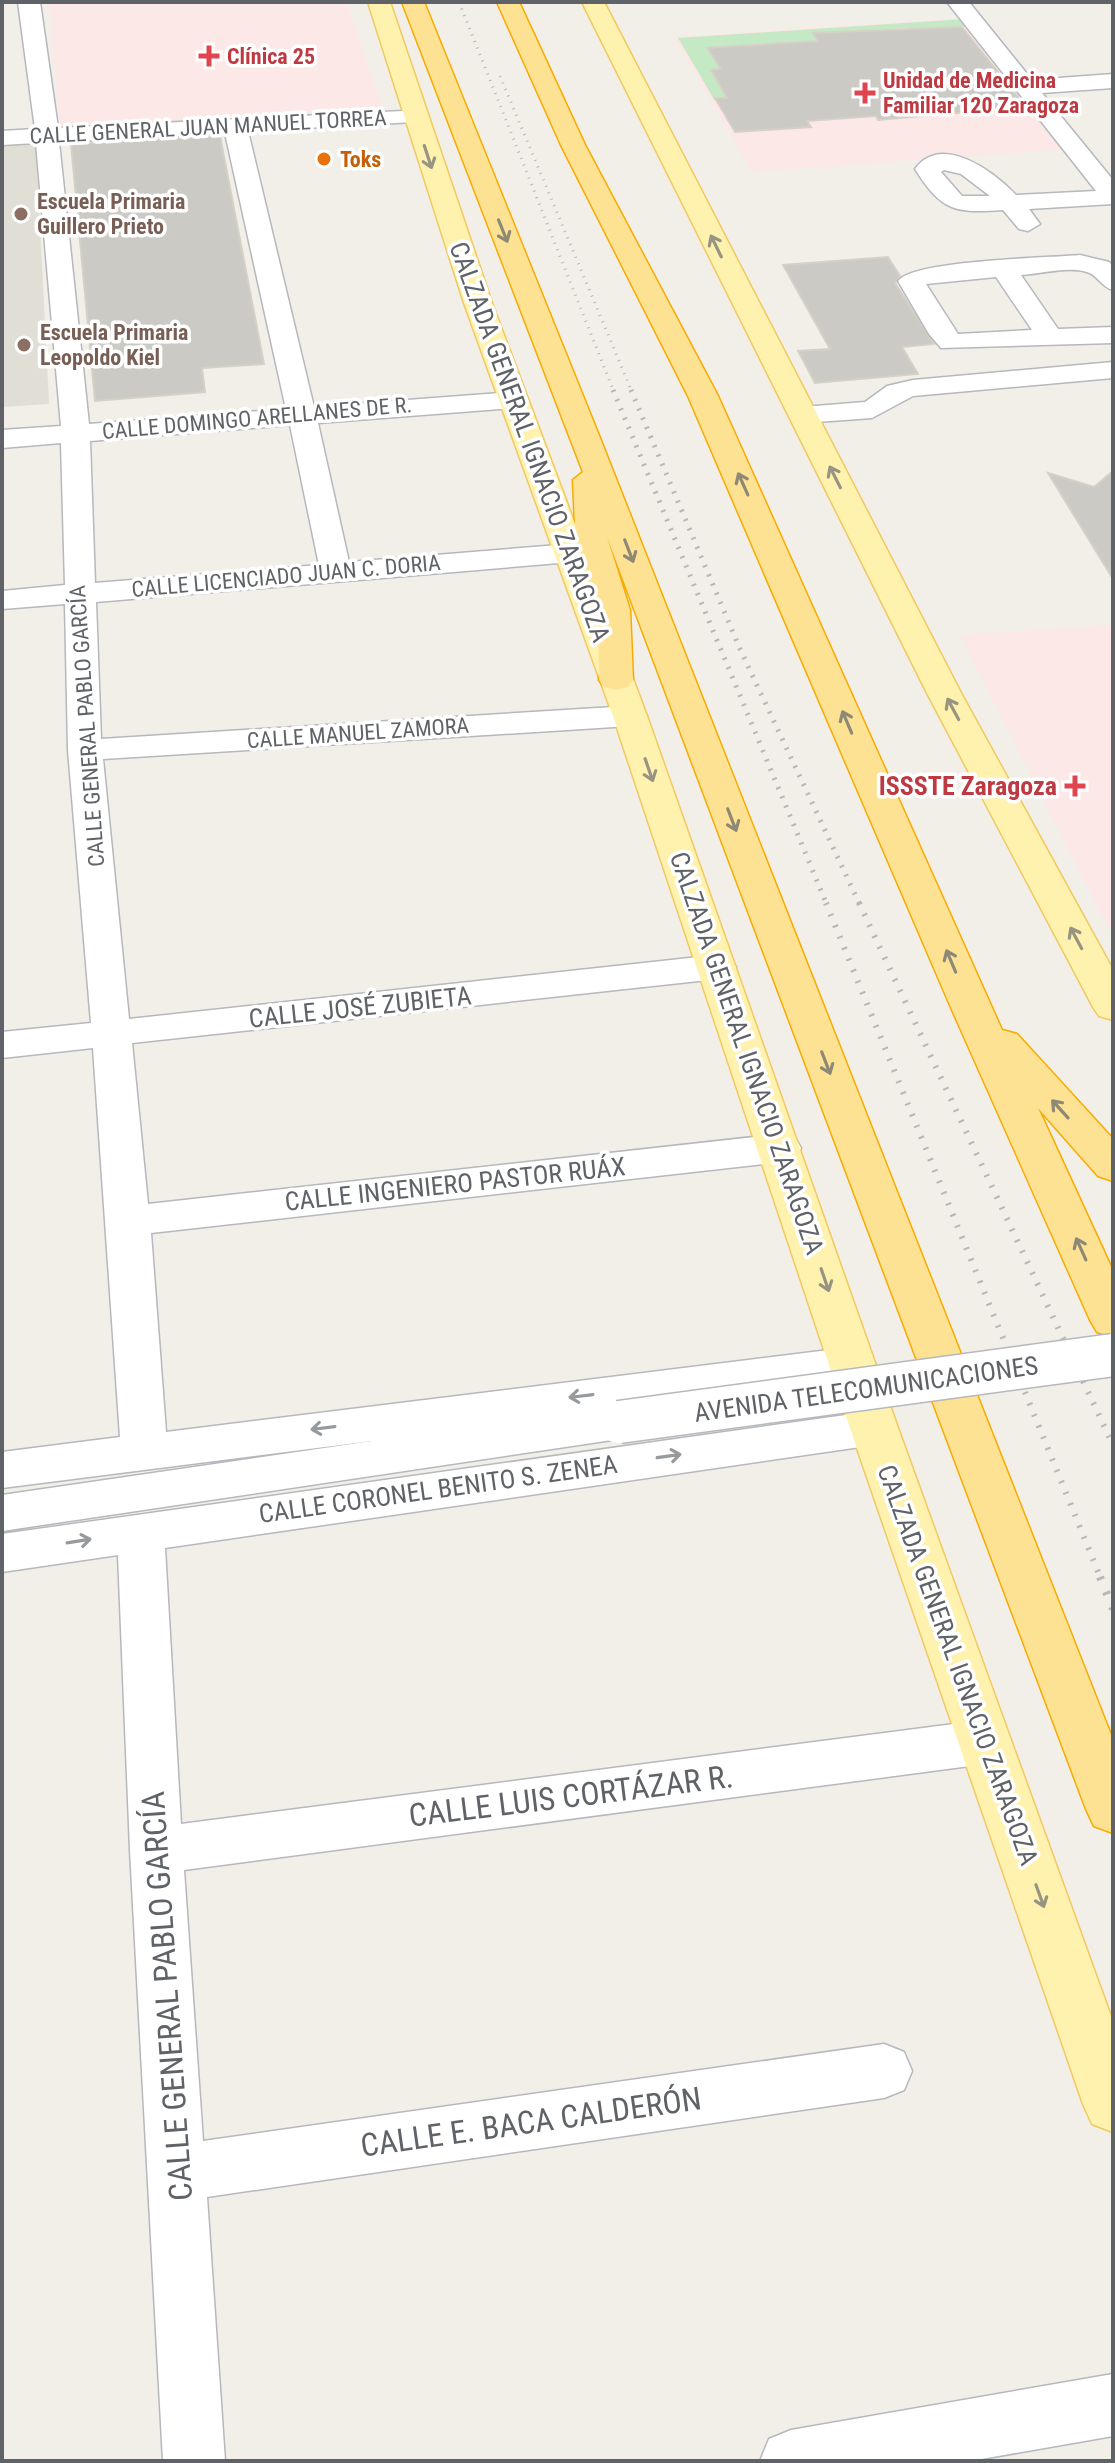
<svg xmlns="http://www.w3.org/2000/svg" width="1115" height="2463" viewBox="0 0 1115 2463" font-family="'Roboto Condensed',sans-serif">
  <rect width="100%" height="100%" fill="#f1efe8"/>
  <path fill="#e1ded6" d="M36,143L49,404L2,407V145Z"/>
  <path fill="#fce8e6" d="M49,2H347L383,110L60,132Z
    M964,18L1068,149L752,172L674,37Z
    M1113,625V937L960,635Z"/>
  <path fill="#c5e8c5" d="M964,19L970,26L932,28L919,42L907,28L814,33L818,41L708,48L785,65L711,70L720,87L755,84L764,98L715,101L678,38Z"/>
  <path fill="#cccac5" stroke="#d6d1c6" stroke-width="2" d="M962,27L1026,107L878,120L876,116L807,121L811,127L735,132L715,98H727L711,70L721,69L707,48L818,41L813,33Z
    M220,136L264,364L202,368L205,392L95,401L71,144Z
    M888,257L900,276L895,283L934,344L902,347L918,374L815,383L798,351L830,349L783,265Z
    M1113,471V579L1048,473L1094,487Z"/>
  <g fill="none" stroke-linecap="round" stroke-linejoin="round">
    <g stroke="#b5b8bc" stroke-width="3">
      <path id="minor" d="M18,2H40L58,128L423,110L427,115L415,122L248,131L314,407L513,392L523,394L527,400L523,406L513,408L318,423L349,562L571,544L582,547L586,553L582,559L571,562L96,602L101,739L630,706L642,709L647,716L642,723L630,726L103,759L129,1019L717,955L730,959L736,967L730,975L717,979L132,1043L148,1204L781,1134L795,1138L801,1148L795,1158L781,1162L151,1233L166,1432L853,1347L869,1351L875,1363L869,1375L629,1408L635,1410L642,1422L635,1434L619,1439L2,1531V1495L372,1441L2,1488V1452L120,1437L93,1048L2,1058V1032L91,1023L68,750L65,604L2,609V591L65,585L61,443L2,448V430L61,426L36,143L2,145V131L35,129ZM225,133L286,409L89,424L59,142ZM290,425L319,565L95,583L90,441Z
        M947,2H969L1032,80L1113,74V88L1042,93L1113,180V204L1029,209L1040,224L1028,231L1019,229L1003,210C955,213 942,212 915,169C942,132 995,173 1016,195L1096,191ZM944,170L961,174L990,196H962L941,172Z
        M1080,255L1109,262L1113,266V290C1101,287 1098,275 1087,272C1068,266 1040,274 1021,275L1058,329L1113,327V343L941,348L929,334L898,281C913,260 1048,258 1080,255ZM996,277L1032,330L958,334L926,284Z
        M1113,362V378L913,396L872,418L803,423L793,421L789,415L793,409L803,407L865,402L887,386L913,380Z
        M874,1411L890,1416L897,1428L890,1440L874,1445L165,1548L181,1824L985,1720L1003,1727L1010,1742L1003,1757L985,1764L184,1870L203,2141L884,2044L904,2052L912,2071L904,2090L884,2098L207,2197L225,2461H163L130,1850L118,1555L2,1572V1534Z
        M1113,2374V2436L970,2461H760L769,2439L791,2430Z"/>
    </g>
    <g stroke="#f2c960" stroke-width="3">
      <path id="major" d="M368,2H390L492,303L647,716L898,1428L1113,2022V2132L1092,2124L1083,2104L850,1428L613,716L464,303Z
        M582,2H604L961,693L1113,970V1020L1099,1016L1093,1007L927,693Z"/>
    </g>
    <g stroke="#f9ab00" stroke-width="3">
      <path id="highway" d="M402,2H424L600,438L1113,1740V1833L1094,1826L1086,1809L607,537L630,610L633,680L628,687L616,690L604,687L599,680L598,610L576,546L573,480L583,472Z
        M497,2H519L585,145L718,396L1002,1030L1017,1034L1113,1139V1181L1098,1176L1038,1108L1113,1271V1337L1097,1332L1090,1320L949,1003L688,396L561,145Z"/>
    </g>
    <use href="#minor" fill="#fff" fill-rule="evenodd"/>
    <use href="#major" fill="#fff2af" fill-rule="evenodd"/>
    <use href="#highway" fill="#fde293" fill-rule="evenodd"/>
    <path stroke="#b6b7b8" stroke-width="3" stroke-dasharray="1 6" stroke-linecap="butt" d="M459,2L614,392
      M500,76L632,392"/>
    <path stroke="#b6b7b8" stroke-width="5" stroke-dasharray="2 8" stroke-linecap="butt" d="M613,390L827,905
      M631,390L740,649L860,905"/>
    <path stroke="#b6b7b8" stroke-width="6" stroke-dasharray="2 10" stroke-linecap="butt" d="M826,903L1101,1579
      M859,903L1113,1445"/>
    <path stroke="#b6b7b8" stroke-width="8" stroke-dasharray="3 13" stroke-linecap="butt" d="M1100,1577L1113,1609"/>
    <g stroke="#b5b8bc" stroke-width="45" stroke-linecap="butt">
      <path id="minor-bridge" d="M619,1422L1113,1355"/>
    </g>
    <use href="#minor-bridge" stroke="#fff" stroke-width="42"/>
  </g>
  <defs><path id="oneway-shaft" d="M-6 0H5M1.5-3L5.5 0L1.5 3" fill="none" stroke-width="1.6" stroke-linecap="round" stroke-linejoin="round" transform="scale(2)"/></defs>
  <g stroke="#979581">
    <use href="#oneway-shaft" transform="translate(428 157) rotate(72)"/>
    <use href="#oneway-shaft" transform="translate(716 246) rotate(-116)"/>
    <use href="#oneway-shaft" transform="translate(835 477) rotate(-117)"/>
    <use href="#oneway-shaft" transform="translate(953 709) rotate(-118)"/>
    <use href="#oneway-shaft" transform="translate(649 770) rotate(71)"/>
    <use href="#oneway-shaft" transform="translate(1076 938) rotate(-118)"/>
    <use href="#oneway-shaft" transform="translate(825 1280) rotate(71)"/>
    <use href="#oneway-shaft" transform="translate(1040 1896) rotate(70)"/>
  </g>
  <g stroke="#8e8975">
    <use href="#oneway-shaft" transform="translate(503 231) rotate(68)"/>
    <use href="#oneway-shaft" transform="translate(743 484) rotate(-114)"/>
    <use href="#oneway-shaft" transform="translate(629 551) rotate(69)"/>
    <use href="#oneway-shaft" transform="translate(847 722) rotate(-113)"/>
    <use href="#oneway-shaft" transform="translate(732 820) rotate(69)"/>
    <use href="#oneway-shaft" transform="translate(951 961) rotate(-113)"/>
    <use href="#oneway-shaft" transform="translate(826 1063) rotate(69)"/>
    <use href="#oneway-shaft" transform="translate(1060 1109) rotate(-132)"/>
    <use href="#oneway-shaft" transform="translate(1081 1249) rotate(-114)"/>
  </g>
  <g stroke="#979a9d">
    <use href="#oneway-shaft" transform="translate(581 1396) rotate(173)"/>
    <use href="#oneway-shaft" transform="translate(323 1428) rotate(173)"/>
    <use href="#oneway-shaft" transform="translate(669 1456) rotate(-8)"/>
    <use href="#oneway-shaft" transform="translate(79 1541) rotate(-9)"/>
  </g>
  <g fill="#e0444e" stroke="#fff" stroke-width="3">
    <path d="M205 44h8v8h8v8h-8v8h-8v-8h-8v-8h8z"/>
    <path d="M861 81h8v8h8v8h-8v8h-8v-8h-8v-8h8z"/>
    <path d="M1071 774h8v8h8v8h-8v8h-8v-8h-8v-8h8z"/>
  </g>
  <circle fill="#e8710a" stroke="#fff" stroke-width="3" cx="324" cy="159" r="8"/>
  <g fill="#8d6e63" stroke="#fff" stroke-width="3">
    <circle cx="21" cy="214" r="8"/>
    <circle cx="24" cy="345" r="8"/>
  </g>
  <g text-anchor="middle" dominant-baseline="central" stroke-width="7" stroke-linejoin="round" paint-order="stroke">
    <g font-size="22" font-weight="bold" fill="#be3a42" stroke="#fff" text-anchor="start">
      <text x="227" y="56">Clínica 25</text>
      <text x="883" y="80">Unidad de Medicina<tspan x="883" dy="25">Familiar 120 Zaragoza</tspan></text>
    </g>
    <g font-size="22" fill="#5f6368" stroke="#fff">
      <text transform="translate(208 127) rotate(-3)">CALLE GENERAL JUAN MANUEL TORREA</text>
      <text transform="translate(257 418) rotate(-5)">CALLE DOMINGO ARELLANES DE R.</text>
      <text transform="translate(286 576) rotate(-5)">CALLE LICENCIADO JUAN C. DORIA</text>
      <text transform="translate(87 726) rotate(-94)">CALLE GENERAL PABLO GARCÍA</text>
      <text transform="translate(358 733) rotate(-4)">CALLE MANUEL ZAMORA</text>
    </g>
    <g font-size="22" font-weight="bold" fill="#c56008" stroke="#fff" text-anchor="start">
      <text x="340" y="159">Toks</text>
    </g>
    <g font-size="22" font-weight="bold" fill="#785e54" stroke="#fff" text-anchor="start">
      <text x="37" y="201">Escuela Primaria<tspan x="37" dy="25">Guillero Prieto</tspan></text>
      <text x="40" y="332">Escuela Primaria<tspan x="40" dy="25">Leopoldo Kiel</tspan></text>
    </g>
    <g font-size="26" fill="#5f6368" stroke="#fff">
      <text transform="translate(530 442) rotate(70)">CALZADA GENERAL IGNACIO ZARAGOZA</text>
      <text transform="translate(360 1007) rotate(-6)">CALLE JOSÉ ZUBIETA</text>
      <text transform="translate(747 1053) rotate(71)">CALZADA GENERAL IGNACIO ZARAGOZA</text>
      <text transform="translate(455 1184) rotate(-6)">CALLE INGENIERO PASTOR RUÁX</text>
      <text transform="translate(866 1389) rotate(-8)">AVENIDA TELECOMUNICACIONES</text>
      <text transform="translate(438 1489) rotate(-8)">CALLE CORONEL BENITO S. ZENEA</text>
      <text transform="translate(958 1665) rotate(70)">CALZADA GENERAL IGNACIO ZARAGOZA</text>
    </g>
    <g font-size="26" font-weight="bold" fill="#be3a42" stroke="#fff" text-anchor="end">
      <text x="1057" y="786">ISSSTE Zaragoza</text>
    </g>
    <g font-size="32" fill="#5f6368" stroke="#fff">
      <text transform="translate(571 1796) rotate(-7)">CALLE LUIS CORTÁZAR R.</text>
      <text transform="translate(167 1996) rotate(-94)">CALLE GENERAL PABLO GARCÍA</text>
      <text transform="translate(531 2122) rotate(-8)">CALLE E. BACA CALDERÓN</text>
    </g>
  </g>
  <rect width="1115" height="2463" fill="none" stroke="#5f6368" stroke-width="8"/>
</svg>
